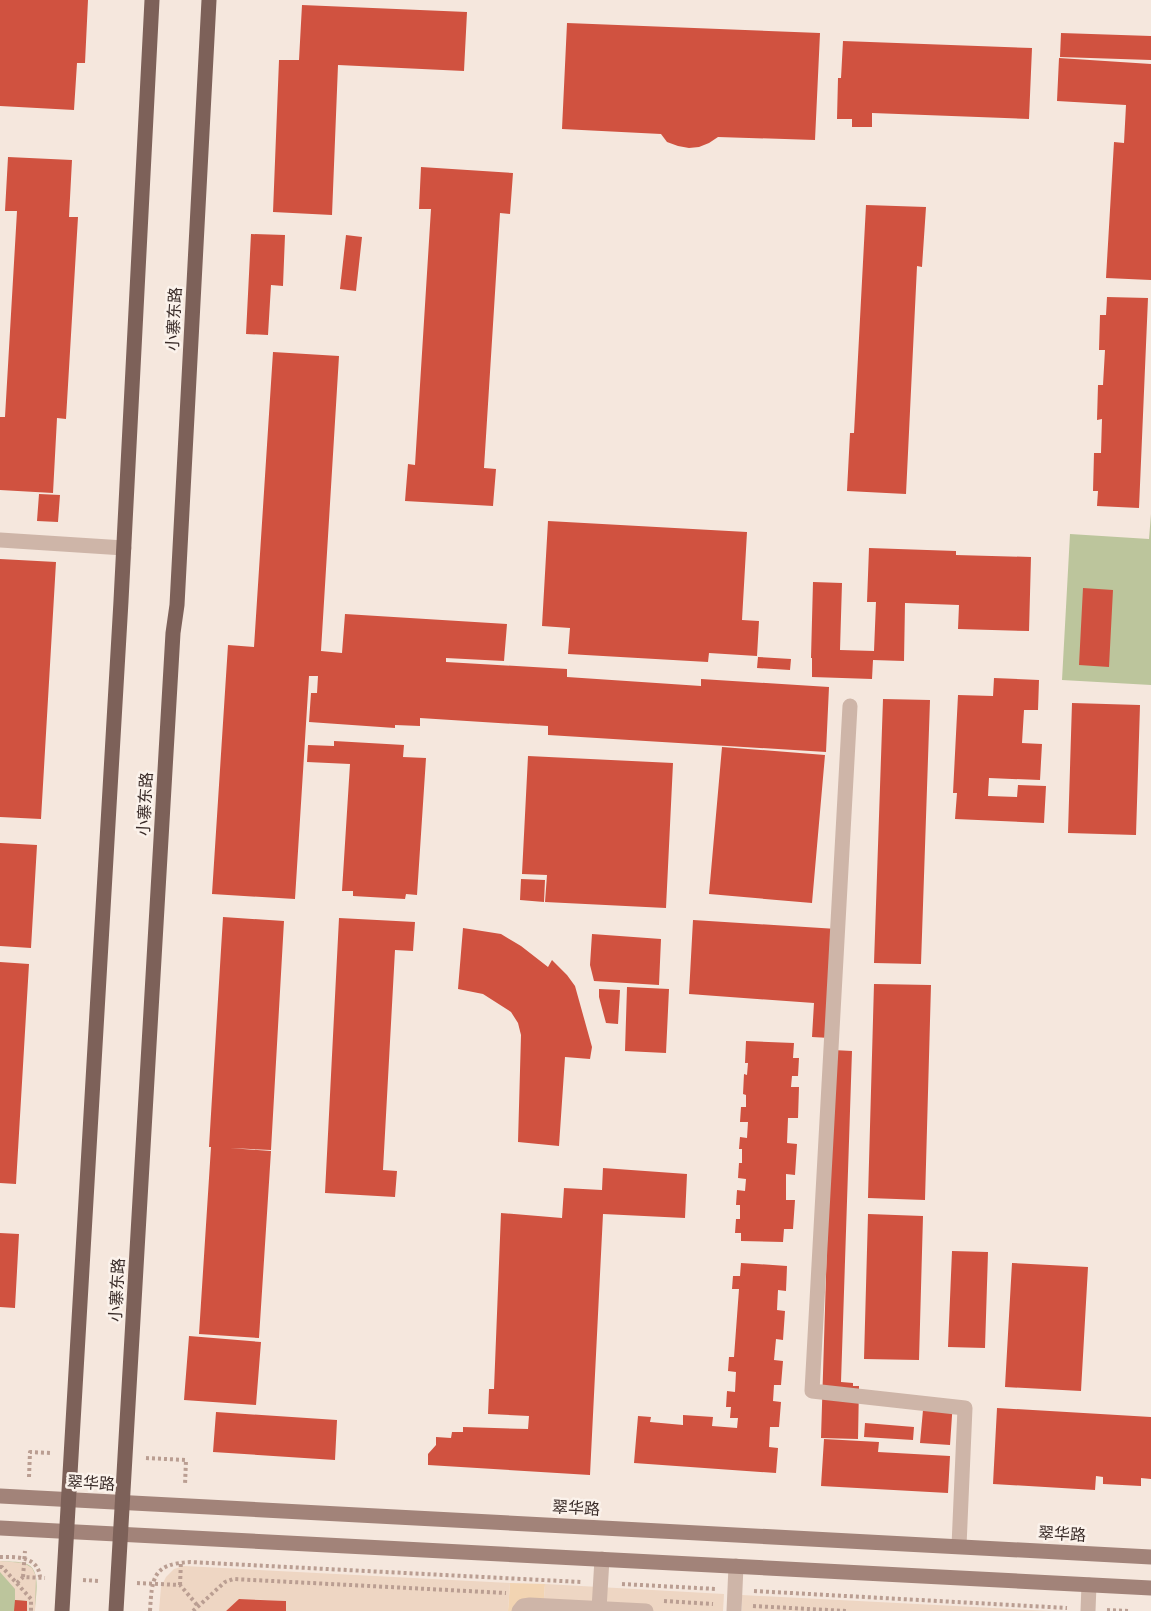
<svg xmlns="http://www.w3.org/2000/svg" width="1151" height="1611" viewBox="0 0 1151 1611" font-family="'Public Sans','Noto Sans SC',sans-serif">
  <rect width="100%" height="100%" fill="#f5e7dd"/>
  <path fill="#bcc59c" d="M1151,514V685L1062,680L1070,534L1149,539Z
    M0,1561C8,1562 17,1561 24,1563C43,1567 35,1597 35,1611H0Z"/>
  <path fill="#f2d4b2" d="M510,1583L545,1584L543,1611H508Z"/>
  <path fill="#eed6c3" d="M0,1561L24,1563L32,1568L36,1576L35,1611H27V1601L15,1600V1589L0,1572Z
    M184,1566L510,1583L508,1611H286V1601L240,1599L226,1611H159L161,1587L166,1577L174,1569Z
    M545,1584L724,1594L723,1611H543Z
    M742,1595L1052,1611H742Z"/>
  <path fill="#d05240" d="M0,0H88L85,63H77L74,110L0,106Z
    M302,5L467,12L464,71L338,65L332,215L273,212L279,60H299Z
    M567,23L820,33L815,140L718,137L709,143L699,147L689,148L678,146L667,142L661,134L562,129Z
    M1061,33L1151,36V60L1060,57Z
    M843,41L1032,48L1029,119L872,113V127H852V119H837L838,78H841Z
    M1059,58L1151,64V280L1106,278L1114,142L1124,143L1126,105L1057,101Z
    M8,157L72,160L69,217H78L66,419L57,418L53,493L0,490V417H5L17,211H5Z
    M421,167L513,173L510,214L500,213L484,468L496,469L493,506L405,501L408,464L415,465L431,209H419Z
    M866,205L926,207L922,267L917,266L906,494L847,491L850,433H854Z
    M251,234L285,235L283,286L271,285L268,335L246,334Z
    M346,235L362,237L356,291L340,289Z
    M1107,297L1148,298L1139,508L1097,506L1098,491H1093L1094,453H1101L1102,419L1097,420L1098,385H1103L1105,350H1099L1100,315H1106Z
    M273,352L339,356L321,651L342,653L345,614L507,624L504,661L446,658V662L567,669V677L701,686V679L829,687L826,752L548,735V726L420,718V726L395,725V728L309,722L311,693H317L318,676H309L295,899L212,894L228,645L254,647Z
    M39,494L60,495L58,522L37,521Z
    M548,521L747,532L742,620L759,621L757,656L709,653L708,662L568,654L570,628L542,626Z
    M869,548L956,551V555L1031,557L1029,631L958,629L959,605L905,603L904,661L873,660L872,679L812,677V658H811L813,582L842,583L840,650L874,651L876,602H867Z
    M0,559L56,562L41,819L0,817Z
    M1083,588L1113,590L1109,667L1079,665Z
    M758,657L791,659L790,670L757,668Z
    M994,678L1039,680L1038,710H1024L1022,743L1042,744L1040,780L989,778L988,796L1017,797L1018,785L1046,786L1044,823L955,819L957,793H953L958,695L993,696Z
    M883,699L930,700L921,964L874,963Z
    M1072,703L1140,705L1136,835L1068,833Z
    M334,741L404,745L403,757L426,758L417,895L406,894L405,899L353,896V891H342L350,764L307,762L308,745L334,746Z
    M722,747L825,755L812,903L709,894Z
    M528,756L673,763L666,908L545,902L547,875L522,874Z
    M0,843L37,845L31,948L0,946Z
    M521,879L545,880L544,902L520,900Z
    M223,917L284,921L271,1150L230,1148L271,1151L259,1338L199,1334L211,1147H209Z
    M339,918L415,922L413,951L395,950L383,1170L397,1171L395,1197L325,1193Z
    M693,920L837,929L830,1038L812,1037L814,1003L689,994Z
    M463,928L501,934L521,946L548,967L552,960L567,975L575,986L592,1047L590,1059L565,1057L559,1146L518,1142L521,1035L518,1023L511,1012L483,994L458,989Z
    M592,934L661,939L659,985L594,981L590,965Z
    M0,962L29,964L16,1184L0,1183Z
    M874,984L931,985L925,1200L868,1198Z
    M627,987L669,989L666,1053L625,1051Z
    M599,989L620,990L618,1024L606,1023L599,997Z
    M746,1041L794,1043L793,1058H799L798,1076H792L791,1087H799L798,1118H788L787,1143L797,1144L795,1175L786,1174V1200H795L793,1229H784L783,1242L741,1241V1233H735L736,1219H740V1205H736L737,1190L745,1191L746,1179L738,1178L739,1163H742V1149H739L740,1137L747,1138L748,1122H740L741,1107H746V1095L743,1094L744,1074L747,1075L748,1063H745Z
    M833,1050L852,1051L841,1382L853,1383V1386H859L858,1439L821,1438Z
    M603,1168L687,1174L685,1218L603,1214L590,1475L428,1465V1454L436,1445V1437L451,1438L452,1432H463V1427L528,1429L529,1416L488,1414L489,1389H494L501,1213L562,1218L564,1188L602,1190Z
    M868,1214L923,1216L919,1360L864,1359Z
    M0,1233L19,1234L15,1308L0,1307Z
    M952,1251L988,1252L985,1348L948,1347Z
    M741,1263L787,1266L786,1291L778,1290L777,1310L785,1311L783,1340L776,1339L774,1360L783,1361L781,1385H774L773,1401L781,1402L779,1427H770L769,1447L778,1448L776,1473L634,1463L638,1416L651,1417L650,1422L683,1425V1415L713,1417L712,1426L737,1428L738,1418H730L731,1407H726L727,1391L735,1392L736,1372L728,1371L729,1357H734L739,1289H732L733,1276H740Z
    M1012,1263L1088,1267L1081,1391L1005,1387Z
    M189,1336L261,1342L256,1405L184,1400Z
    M924,1399L953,1401L950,1445L920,1443Z
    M997,1408L1151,1417V1479L1141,1478V1486L1103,1484V1477L1096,1476L1095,1490L993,1484Z
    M216,1412L337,1420L335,1460L213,1452Z
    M865,1423L914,1427L913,1440L864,1437Z
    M824,1439L879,1442L878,1452L950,1456L948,1493L821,1486Z
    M239,1599L286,1601V1611H226Z
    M15,1600L27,1601V1611H14Z"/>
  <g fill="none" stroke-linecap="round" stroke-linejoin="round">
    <path stroke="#ba9e92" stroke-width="4" stroke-dasharray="3 3" stroke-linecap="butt" d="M146,1458L186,1460L185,1485
      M29,1477L30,1452L51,1453
      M0,1557C17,1557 38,1556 40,1577
      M0,1567H2L31,1599V1611
      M23,1577L25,1551
      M83,1580L99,1581
      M17,1583L23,1577L45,1578
      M137,1583L180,1585L198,1606
      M622,1584L716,1589
      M180,1585L181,1561
      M754,1591L1067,1608
      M664,1601L713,1604
      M753,1606L846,1611
      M1107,1610L1130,1611
      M150,1611C152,1577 153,1564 190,1562L581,1582
      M193,1611L225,1582L233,1579L506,1593"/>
    <path stroke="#ceb5a8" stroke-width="15" d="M850,706L812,1391L965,1408L959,1546
      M599,1609L602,1559
      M519,1611L523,1606L530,1605L646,1611
      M734,1611L736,1566"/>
    <path stroke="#ceb5a8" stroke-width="15" d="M0,540L124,548
      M1088,1611L1089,1585"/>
    <path stroke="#a28379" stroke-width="15" d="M0,1496L1151,1557
      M0,1528L1151,1588"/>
    <path stroke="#7d6159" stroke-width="15" d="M62,1611L121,601L152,0
      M116,1611L173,633L177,605L209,0"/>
  </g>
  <g text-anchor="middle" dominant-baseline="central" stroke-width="5" stroke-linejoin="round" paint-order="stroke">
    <g font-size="16" fill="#3a2c29" stroke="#fbf2eb">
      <text transform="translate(174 319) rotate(-87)">小寨东路</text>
      <text transform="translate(145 804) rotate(-87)">小寨东路</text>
      <text transform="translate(117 1290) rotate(-87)">小寨东路</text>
      <text transform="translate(91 1483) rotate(3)">翠华路</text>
      <text transform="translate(576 1508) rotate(3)">翠华路</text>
      <text transform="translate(1062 1534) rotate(3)">翠华路</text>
    </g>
  </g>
</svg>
